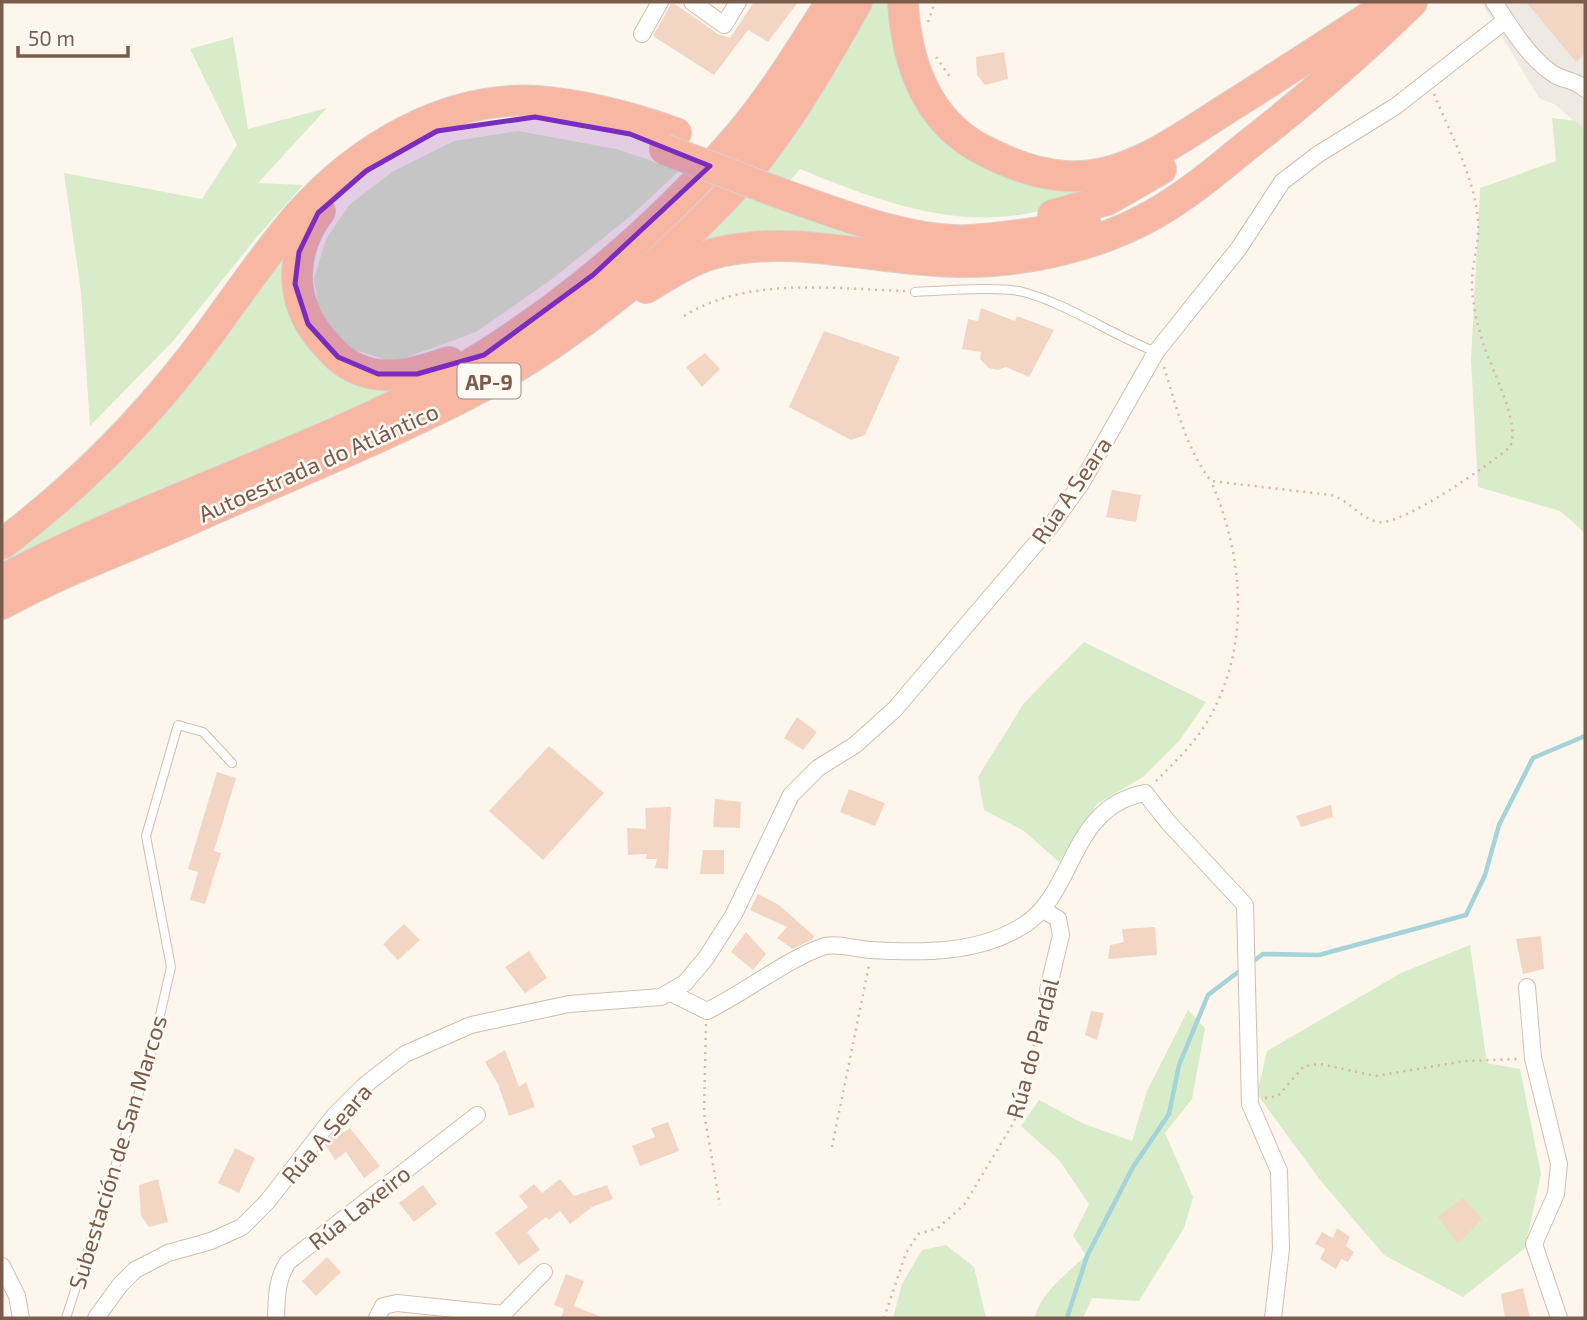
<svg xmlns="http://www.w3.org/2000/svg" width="1587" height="1320" viewBox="0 0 1587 1320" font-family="'Exo 2',sans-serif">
  <rect width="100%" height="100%" fill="#fdf6ec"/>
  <path fill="#efe9e4" d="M1481,2H1585V131L1556,105L1539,98Z"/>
  <path fill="#d8ecc9" d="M870,2H893L939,127L1117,180C1093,189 1068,203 1042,210C959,233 873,199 800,169L775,199L903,242L684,247Z
    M233,37L248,129L327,108L258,183L303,185L257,237L174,340L90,426L81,292L64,173L202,199L237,145L190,49Z
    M1552,118L1577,121L1585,131V533L1560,511L1478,487L1471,360L1480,188L1556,161Z
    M518,131L616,149L680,170L633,214L552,279L476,332L394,362L345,347L319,311L314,279L326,239L349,205L392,172L454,141Z
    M318,206L305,331L412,381L2,563V553Z
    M1084,642L1206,702L1180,740L1143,777L1097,804L1059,862L1024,831L984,810L978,777L1024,703Z
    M1470,945L1487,1063L1520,1069L1541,1174L1525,1248L1463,1297L1384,1255L1320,1180L1257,1094L1267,1051L1401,973Z
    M1188,1010L1205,1028L1192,1099L1165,1133L1193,1197L1184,1228L1139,1301L1092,1298L1083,1318H1035C1038,1295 1070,1271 1086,1255L1073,1236L1089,1204L1059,1160L1021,1126L1039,1100L1084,1124L1132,1141L1147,1091Z
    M946,1245L974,1267L986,1318H893L902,1284L922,1250Z"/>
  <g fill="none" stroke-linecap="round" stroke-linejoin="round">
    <path stroke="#a5d3da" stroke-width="4.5" d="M1252,962L1263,954L1319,955L1466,915L1485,875L1499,825L1533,758L1585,736
      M1067,1318L1087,1256L1133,1167L1169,1114L1179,1065L1208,995L1242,969"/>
  </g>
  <path fill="#f3d5c3" d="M672,2L718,34L730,38L754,2H798L768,42L748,30L714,75L653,36Z
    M1526,2H1585V53L1576,62Z
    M1004,52L1008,79L985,85L977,75L976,57Z
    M981,308L1015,321L1017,316L1054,330L1029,377L1006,367L998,370L989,368L980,359L981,352L962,349L968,319L978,321Z
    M824,331L900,357L865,435L851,440L789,407Z
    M705,353L720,369L702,387L686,367Z
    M1112,490L1141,495L1136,522L1106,517Z
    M797,717L817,732L803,750L784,738Z
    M549,746L604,793L543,860L489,811Z
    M217,772L236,778L214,851L221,853L205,904L190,900L198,872L188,869Z
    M849,789L885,803L875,826L840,812Z
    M715,799L741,802L740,828L713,827Z
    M1331,805L1333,817L1301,827L1296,816Z
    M671,807L668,869L655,868L657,859H646L647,854L628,855L627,828L646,829L645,808Z
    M703,850H724V874H700Z
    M758,894L779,905L814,936L813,939L793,949L777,938L787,927L750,910Z
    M404,924L420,940L398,960L383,944Z
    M1155,927L1157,955L1108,959L1110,945L1124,942L1122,929Z
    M746,932L766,954L753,970L731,952Z
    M1541,936L1544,969L1523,974L1516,939Z
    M529,951L547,978L525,993L505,967Z
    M1091,1011L1104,1013L1097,1040L1085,1035Z
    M505,1050L519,1087L526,1082L535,1107L509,1116L498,1084L485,1062Z
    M668,1122L679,1151L640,1166L632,1146L655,1137L651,1128Z
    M350,1128L380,1166L364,1178L346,1152L335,1160L325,1144L337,1129L341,1134Z
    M235,1148L255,1158L239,1193L218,1183Z
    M158,1179L168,1222L149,1227L141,1216L139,1185Z
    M560,1179L574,1196L607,1185L613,1199L592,1207L570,1224L560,1211L549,1220L546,1217L527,1232L540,1250L519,1265L495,1233L528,1207L519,1196L534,1184L542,1193Z
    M423,1185L437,1204L414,1222L399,1203Z
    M1463,1198L1482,1219L1458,1244L1438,1217Z
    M1337,1228L1350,1237L1346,1246L1354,1252L1348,1262L1341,1259L1336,1269L1320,1259L1325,1249L1315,1244L1322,1232L1333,1238Z
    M327,1257L341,1272L316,1296L302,1281Z
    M566,1274L584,1281L574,1306L604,1318H561L564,1309L554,1305Z
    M1523,1288L1530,1318H1505L1501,1294Z"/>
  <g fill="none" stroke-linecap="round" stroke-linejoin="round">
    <g stroke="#d1beb0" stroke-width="10">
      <path id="service" d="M915,292C941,291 1000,286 1023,292C1068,304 1112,335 1156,352
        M66,1318L150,1059L171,967L146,836L178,725L203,732L232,763"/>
    </g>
    <g stroke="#d1beb0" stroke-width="18">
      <path id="minor" d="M692,2L724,25L738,2
        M1494,2C1510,26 1530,60 1555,75C1566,81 1576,80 1585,89
        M642,34L660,2
        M1042,909L1058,919L1061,935L1048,990
        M1527,987L1533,1058L1559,1164L1556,1194L1534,1244L1559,1318
        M671,993L707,1011C744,993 786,960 822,947C835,942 856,949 870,950C922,953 979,954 1024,925C1076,892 1069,807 1145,793L1168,822L1245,905L1250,1104L1279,1171L1281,1249L1273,1318
        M2,1266L17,1296L21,1318
        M96,1318L120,1285L135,1270L168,1253L211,1241L242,1227L267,1202L334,1116L365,1085L405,1054L471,1025L569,1004L661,997L685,983L706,958L734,914L791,795L818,768L855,745L895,709L1050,527L1082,482L1156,352L1239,248L1282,182L1317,155L1396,106L1506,20
        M276,1318C277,1297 276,1280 288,1262L477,1115
        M377,1318L383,1306L397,1303L503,1314L544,1272"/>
    </g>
    <g stroke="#dad1cd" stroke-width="32">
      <path id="motorway" d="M903,2C906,61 926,120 981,149C1017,168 1057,182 1099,174C1146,165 1191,131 1231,106C1285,72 1339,37 1392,2
        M782,194C837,213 910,243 969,240C1008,238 1047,231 1086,225
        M320,211C289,252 289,301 322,340C332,351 341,362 355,368C385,383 420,372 449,362
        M1053,215L1107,200L1161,169
        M646,288C666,276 689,261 712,254C794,232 878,262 960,262C1024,263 1098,246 1154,214C1186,196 1216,171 1244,148C1303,102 1359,54 1412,2
        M2,544C70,493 134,430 187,363C225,315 258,262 298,216C357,149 446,95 538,101C586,105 631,117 676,133
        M2,580C130,512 268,467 398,404C527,341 648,241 741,133C775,92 803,46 831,2
        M2,604C65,569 132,546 198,516C288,476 381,439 468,394C559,347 658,269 728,194C780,138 820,68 857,2"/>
    </g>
    <path stroke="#d9b8a5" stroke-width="2.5" stroke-dasharray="2 5" stroke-linecap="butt" d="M928,22L935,2
      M936,57L950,77
      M684,316C748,276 834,289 906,291
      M1164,367C1176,405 1186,449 1211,481L1331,495C1349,500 1361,519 1378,522C1402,526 1489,465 1510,447C1521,424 1492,370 1484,346C1478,327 1472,304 1472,283C1472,262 1480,242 1478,220C1474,176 1451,135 1434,94
      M1156,781C1176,761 1198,740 1211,715C1251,642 1243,555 1211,481
      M706,1024L704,1113L720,1205
      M1265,1098L1278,1096L1304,1066L1321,1064L1375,1076L1465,1061L1518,1059
      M832,1147L869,965
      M884,1318L906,1253L918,1234L938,1228L964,1205L1014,1122L1044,1005"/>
    <use href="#service" stroke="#fff" stroke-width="8"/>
    <use href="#minor" stroke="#fff" stroke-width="16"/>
    <use href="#motorway" stroke="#f7b7a3" stroke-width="30"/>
    <g stroke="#dad1cd" stroke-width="32" stroke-linecap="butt">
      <path id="motorway-bridge" d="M664,149L782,194"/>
    </g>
    <use href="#motorway-bridge" stroke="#f7b7a3" stroke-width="30"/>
  </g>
  <path fill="#7b2cbf" fill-opacity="0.2" stroke="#7b2cbf" stroke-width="5" stroke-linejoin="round" d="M535,117L630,134L710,166L593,275L484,355L417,374H378L338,357L308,324L295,284L299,252L318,213L366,171L437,131Z"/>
  <g text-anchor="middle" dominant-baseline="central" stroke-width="5" stroke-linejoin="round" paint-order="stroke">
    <rect fill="#fffaf3" stroke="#a28b7f" stroke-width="2" x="457.5" y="363.5" width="63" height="35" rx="5"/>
    <g font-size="21" font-weight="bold" fill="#7a5c4d">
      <text x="489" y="381">AP-9</text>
    </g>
    <g font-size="23" fill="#7a5c4d" stroke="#fffaf3">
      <text transform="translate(318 462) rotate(-24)">Autoestrada do Atlántico</text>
      <text transform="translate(1071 490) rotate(-56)">Rúa A Seara</text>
      <text transform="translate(1032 1048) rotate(-75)">Rúa do Pardal</text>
      <text transform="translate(326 1133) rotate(-49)">Rúa A Seara</text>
      <text transform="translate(117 1152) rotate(-73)">Subestación de San Marcos</text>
      <text transform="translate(359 1207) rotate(-38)">Rúa Laxeiro</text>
    </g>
  </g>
  <rect width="1587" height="1320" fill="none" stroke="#7a5c4d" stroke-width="7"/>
  <path d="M18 46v10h110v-10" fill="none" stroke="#7a5c4d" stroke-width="3.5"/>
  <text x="28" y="46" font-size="21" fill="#7a5c4d" stroke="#fffaf3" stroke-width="5" paint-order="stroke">50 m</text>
</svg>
